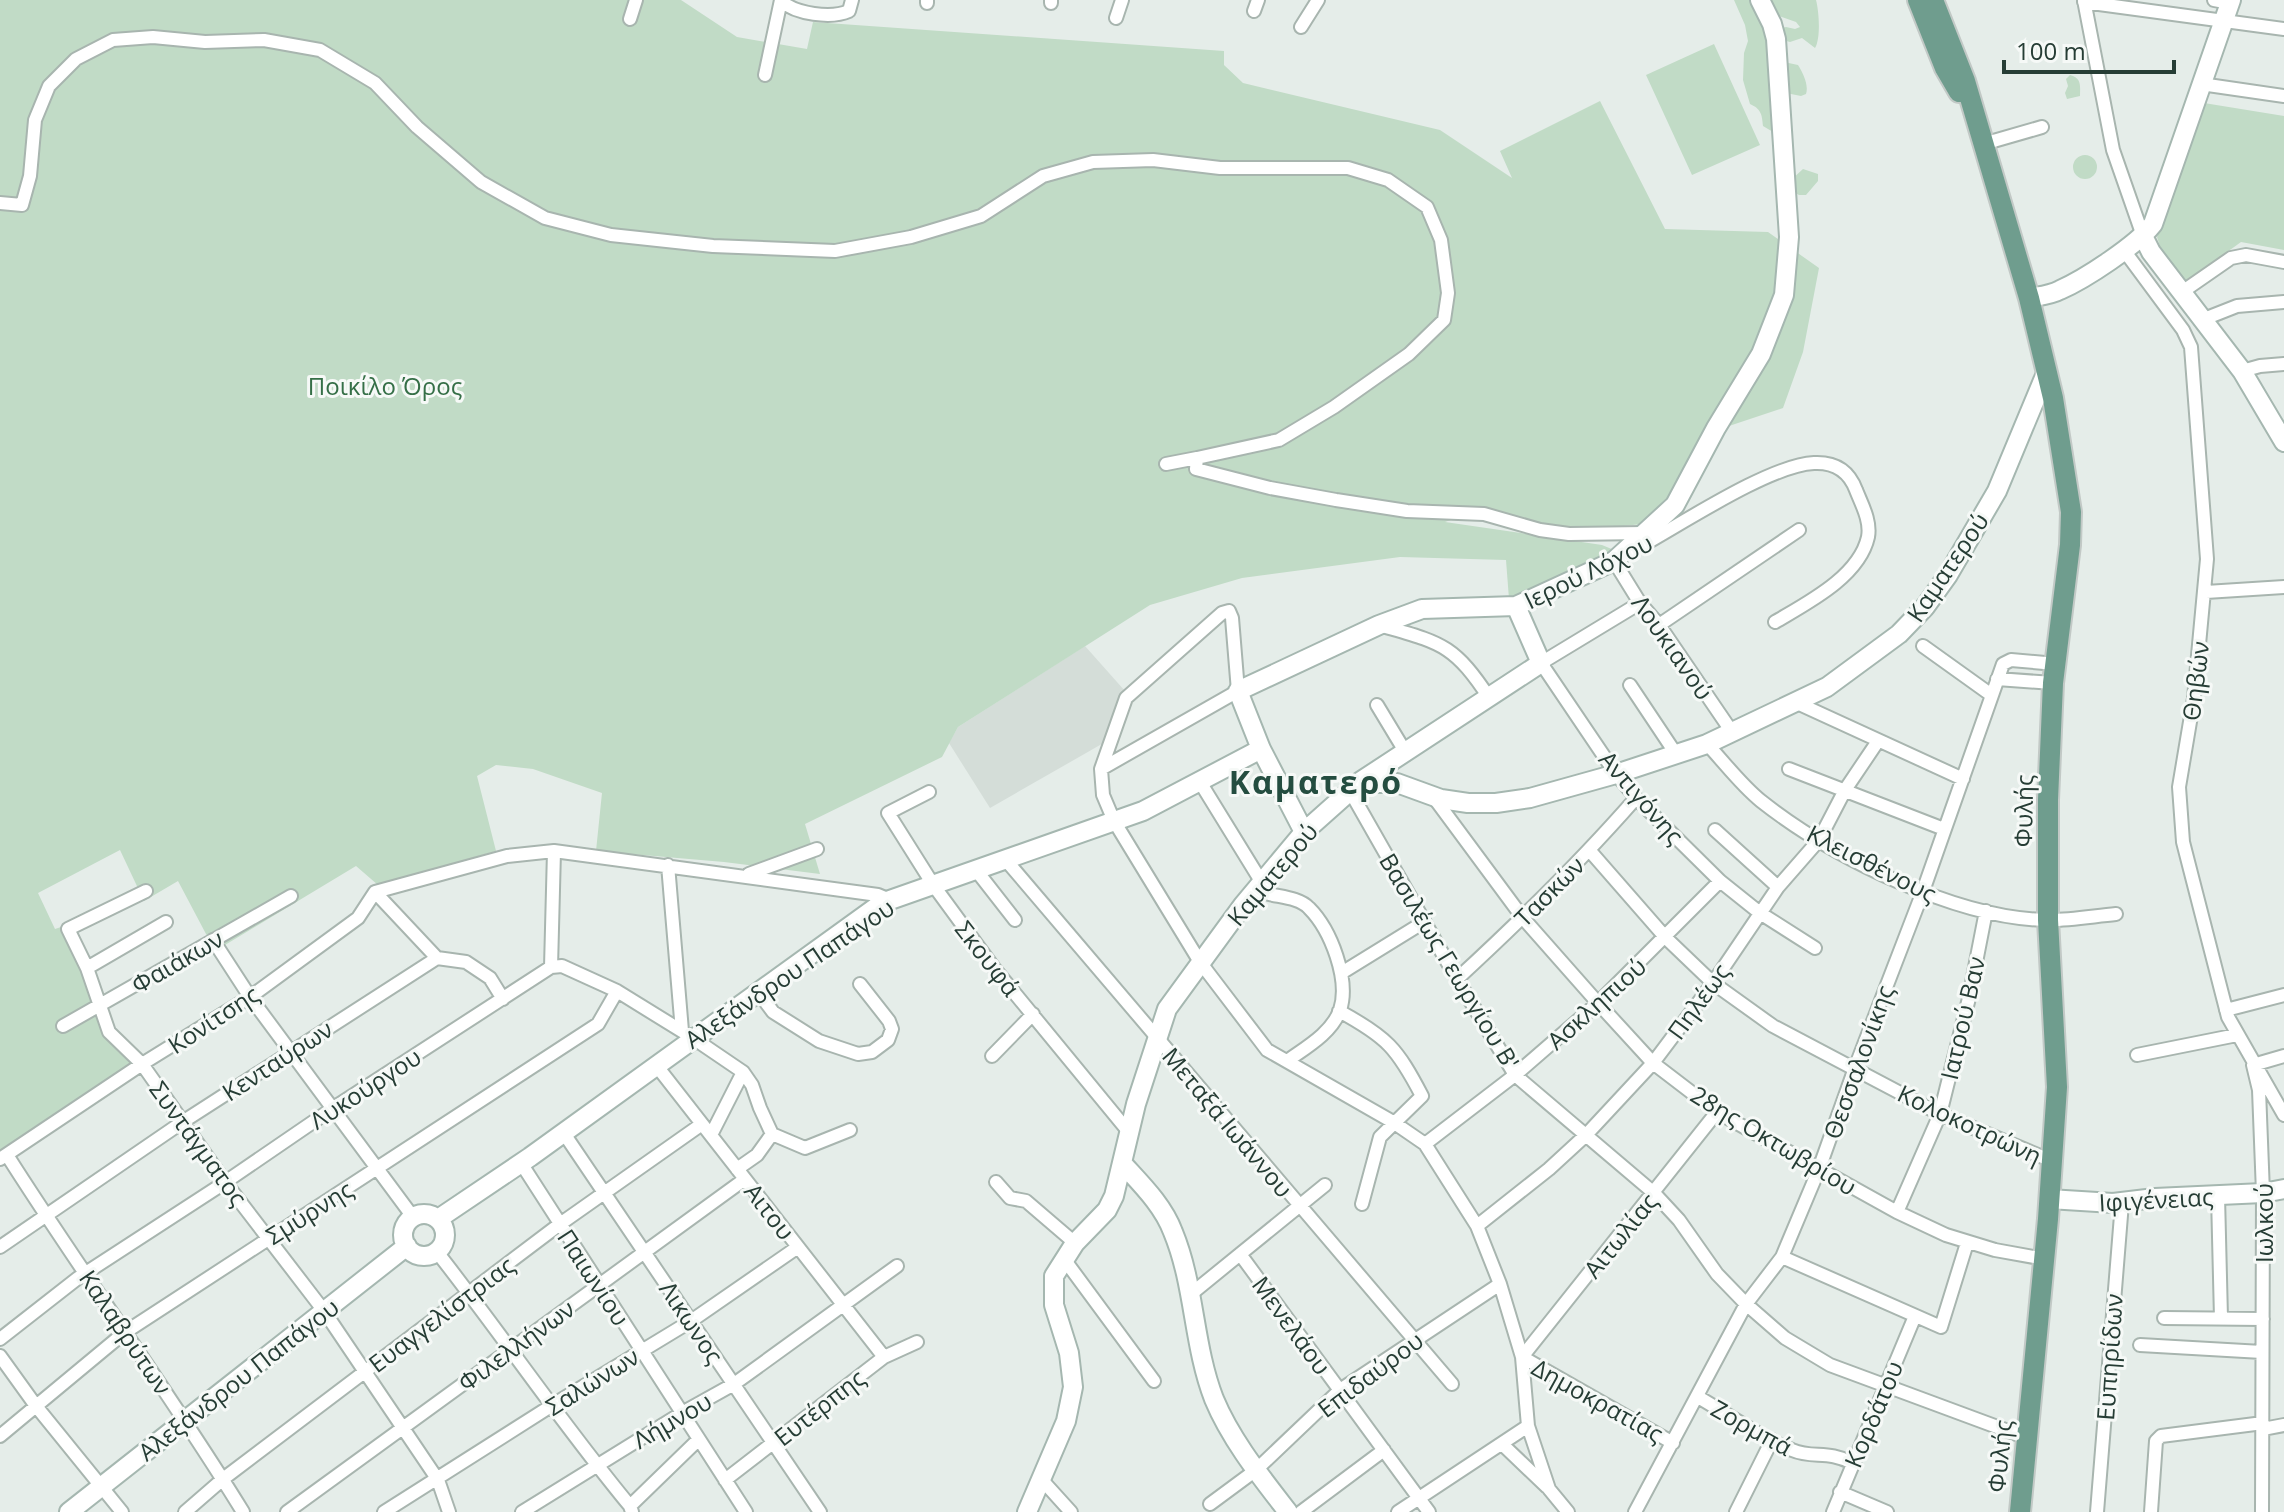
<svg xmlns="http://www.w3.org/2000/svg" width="2284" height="1512" viewBox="0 0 2284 1512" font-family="'Open Sans',sans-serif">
  <rect width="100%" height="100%" fill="#e5ede9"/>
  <path fill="#d4ddd8" d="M1085,646L1125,691L1107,741L990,808L949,743L958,727Z"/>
  <path fill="#c1dbc6" d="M0,0H681L737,37L807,49L813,22L1224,51V65L1243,83L1440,130L1512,178L1500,151L1600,101L1665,229L1768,232L1819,268L1803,352L1783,408L1708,433L1667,507L1642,524L1586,530L1552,528L1476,511L1445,522L1602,545L1614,550L1509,599L1506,560L1400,557L1242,578L1150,605L958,727L942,757L805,824L820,874L724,862L596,851L602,793L533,769L496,765L477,776L496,851L378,885L356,866L215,951L178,881L144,901L120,850L38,893L55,929L64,926L84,969L106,1036L136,1064L0,1155Z
    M1734,0H1755L1770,30L1778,135L1763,126C1762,114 1761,109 1750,104L1743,80L1744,53L1748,41L1745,25Z
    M1768,0H1816C1819,11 1821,38 1815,48L1802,38L1790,42L1783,40L1778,29L1786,27L1795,29L1800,27L1796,22L1779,16Z
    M1714,44L1760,145L1692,175L1646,75Z
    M1784,62L1798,65C1803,73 1809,85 1806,94L1801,96L1786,93Z
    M2070,75C2082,78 2080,86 2080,96L2067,99L2065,93L2068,86L2066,79Z
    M2204,103L2284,116V250L2241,242L2183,284L2165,262L2157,237Z
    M2073 167a12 12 0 1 1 24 0a12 12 0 1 1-24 0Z
    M1803,169L1818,174V181L1806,195H1799L1792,191L1791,180Z"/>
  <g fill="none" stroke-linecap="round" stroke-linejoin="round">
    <g stroke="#a8b5af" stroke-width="16">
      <path id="street" d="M2084,0L2113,150L2143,236
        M2214,0L2230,3
        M781,1C796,14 831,19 849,11L852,0
        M2084,2L2284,29
        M927,3V0
        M1051,3V0
        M1254,11L1258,0
        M1116,18L1122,0
        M630,19L636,0
        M1301,27L1318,0
        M765,75L781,0
        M2201,84L2284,96
        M1983,144L2042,127
        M0,203L22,205L30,176L35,120L49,86L76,59L113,40L153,37L205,42L264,40L320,50L375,83L417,127L481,182L545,218L611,235L713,246L835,251L911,237L981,216L1043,176L1093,162L1153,160L1220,168H1348L1388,180L1427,207L1441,240L1448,293L1444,320L1409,354L1334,407L1279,440L1197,458
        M2123,249L2183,330L2191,347L2207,559L2194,698L2179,787L2183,842L2228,1017L2284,1115
        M2182,292L2231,258L2246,255L2284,262
        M2204,319L2237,306L2284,302
        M2242,371L2260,366L2284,364
        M1166,464L1197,458L1196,469L1270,488L1336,500L1407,511L1484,514L1540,530L1569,534L1645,533
        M1634,550C1677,527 1769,465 1814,463C1835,462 1849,471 1856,490C1862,505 1871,521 1868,537C1859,577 1807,603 1775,622
        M1618,559L1614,561L1640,603L1659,625L1732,732
        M2206,592L2284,587
        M1640,603L1541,663L1616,774L1636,798L1720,881L1760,913L1815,948
        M1379,625C1441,643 1453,643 1490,699
        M1659,625L1799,530
        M1923,646L1990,694
        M1997,679L2053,683
        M1630,685L1676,754
        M1795,702L1963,779
        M1377,705L1406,753
        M1707,744C1724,762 1741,785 1761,801C1832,857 1958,920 2050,920C2072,920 2094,916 2116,914
        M1101,769L1238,691L1232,618L1229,611L1222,613L1126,698L1101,769L1103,795L1114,821L1200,962L1267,1050L1393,1122L1425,1144L1477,1226L1500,1284L1522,1357L1528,1426L1549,1489L1568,1512
        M1789,769L1944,829
        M1200,782L1269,894C1281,897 1300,898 1309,908C1331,930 1350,980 1340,1010C1332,1033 1305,1048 1287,1061
        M1350,791L1457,979L1515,1075L1654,1193L1679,1220L1717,1274L1746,1304L1785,1338L1830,1365L2027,1438
        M929,792L888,813L934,886L994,968L1128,1131
        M1432,795L1523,918L1598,1003L1653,1063L1717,1112L1897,1212L1946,1235L1995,1250L2045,1259
        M1715,830L1778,887
        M1590,851L1666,938L1713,983L1773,1026L1940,1114L2052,1161
        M1005,859L1452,1384
        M668,865L682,1031
        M976,870L1015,920
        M749,874L817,849
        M146,891L68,929L87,968L109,1032L142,1064L225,1182L324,1311L438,1480L449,1512
        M375,892L507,856L554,851L878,895L890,900
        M375,892L437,958L466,962L490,978L503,999
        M213,940L250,997L413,1217
        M551,967L554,851
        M87,968L166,922
        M1343,972L1424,922
        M1457,979C1520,921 1580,862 1636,798
        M759,993L773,1012L819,1041L858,1054L872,1052L888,1040L892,1029L889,1021L860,984
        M2226,1010L2284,995
        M1339,1011C1387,1037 1397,1048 1422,1096L1380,1137L1362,1204
        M63,1026L291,896
        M2137,1055L2237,1035
        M992,1056L1033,1014
        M656,1065L884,1357
        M563,1132L820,1512
        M772,1134L805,1148L850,1130
        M711,1135L743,1072
        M1425,1144L1515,1075L1598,1003L1720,881
        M7,1155C83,1275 168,1390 243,1512
        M0,1159L142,1064L250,997L358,918L375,892
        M521,1163L746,1512
        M996,1182L1010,1198L1026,1201L1075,1243
        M2218,1196L2221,1318
        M1897,1212L1940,1114L1969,998L1986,911
        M1477,1226L1549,1169L1586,1135L1653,1063L1713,983L1778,887L1819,840L1845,790L1878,741
        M0,1247L184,1121L437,958
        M437,1252C503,1336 562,1424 630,1506
        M1240,1254L1429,1512
        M1782,1257L1941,1327L1967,1243
        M1064,1259L1154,1381
        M1191,1294L1325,1185
        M2164,1318L2263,1319
        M0,1339L78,1278L218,1187L332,1109L551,967L562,966L617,991L693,1038L743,1072L752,1085L760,1108L772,1134L757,1155L737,1169
        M2140,1345L2262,1352
        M0,1356L36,1406L122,1512
        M1522,1357L1717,1112
        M1522,1357L1673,1443
        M1698,1397C1728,1414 1759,1437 1792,1450C1813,1459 1828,1450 1852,1463
        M2263,1429L2284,1425
        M0,1436L124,1333L598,1024L617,991
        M1502,1444L1547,1487
        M725,1480L884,1357L917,1342
        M1042,1480L1071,1512
        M1840,1492L1887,1512
        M1210,1504L1256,1470L1340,1390L1500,1284
        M185,1512L223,1479L560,1224L702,1124
        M287,1512L745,1179
        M384,1512L551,1406L691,1321L798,1247
        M522,1512L682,1413L734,1384L897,1266
        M632,1512L630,1506L699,1439
        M1301,1512L1384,1450
        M1398,1512L1528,1426
        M1635,1512L1746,1304L1782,1257L1819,1169L1855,1068L1922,894L2003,664L2011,660L2056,664
        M1736,1512L1772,1440
        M1833,1512L1915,1316
        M2097,1512L2122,1203
        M2151,1512L2156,1441L2161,1436L2263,1423
        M2262,1512L2263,1193L2259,1090L2253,1065L2284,1056"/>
    </g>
    <g stroke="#a5b7b0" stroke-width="22">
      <path id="secondary" d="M2143,236L2151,252L2242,371L2284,442
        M2029,298C2039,296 2051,295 2060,290C2085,279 2137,245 2153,224L2231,0
        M1361,781L1541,663L1516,606
        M1304,832L1261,749L1238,691L1379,625L1422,609L1516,606L1614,561L1675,505L1716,428L1761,354L1784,295L1789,237L1776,39L1772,24L1760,0
        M1122,1163C1141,1184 1163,1205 1173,1232C1195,1285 1193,1345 1214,1399C1231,1440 1261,1477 1288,1512
        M2049,1199L2113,1203L2155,1198L2263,1193L2284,1189
        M403 1235a21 21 0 1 1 42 0a21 21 0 1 1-42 0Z
        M438,1219L530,1157L875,908L890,900L1143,811L1261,749
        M69,1512L407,1246
        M1027,1512L1066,1421L1073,1387L1069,1353L1054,1305V1276L1075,1243L1107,1210L1114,1196L1136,1104L1167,1009L1243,905L1304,832L1359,783H1397L1441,799L1468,803H1496L1530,798L1616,774L1707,744L1827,687L1899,634L1925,607L1948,575L1997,491L2047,371"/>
    </g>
    <g stroke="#c2c9c6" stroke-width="24">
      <path id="primary" d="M1918,0L1945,68L1959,92
        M1933,0L1965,81L2029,298L2053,398L2071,512L2070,545L2053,683L2048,800V920L2057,1087L2048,1219L2020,1512"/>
    </g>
    <use href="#street" stroke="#fff" stroke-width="12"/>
    <use href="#secondary" stroke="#fff" stroke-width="18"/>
    <use href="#primary" stroke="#6f9d8e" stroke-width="20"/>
  </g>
  <g text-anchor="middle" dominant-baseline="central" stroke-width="6" stroke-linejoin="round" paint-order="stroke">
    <g font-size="24" fill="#356f47" stroke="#f6f9f7">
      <text x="385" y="385">Ποικίλο Όρος</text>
    </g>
    <g font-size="24" fill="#263d35" stroke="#f6f9f7">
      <text transform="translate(1947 567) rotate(-56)">Καματερού</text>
      <text transform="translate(1588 571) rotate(-26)">Ιερού Λόχου</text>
      <text transform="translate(1673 647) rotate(55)">Λουκιανού</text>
      <text transform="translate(2195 681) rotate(-83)">Θηβών</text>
      <text transform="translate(1642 797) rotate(49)">Αντιγόνης</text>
      <text transform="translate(2023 811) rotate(-89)">Φυλής</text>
      <text transform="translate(1872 863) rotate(27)">Κλεισθένους</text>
      <text transform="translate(1272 874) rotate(-50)">Καματερού</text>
      <text transform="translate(1549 891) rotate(-45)">Τασκών</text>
      <text transform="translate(988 958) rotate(52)">Σκουφά</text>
      <text transform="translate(177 961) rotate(-30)">Φαιάκων</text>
      <text transform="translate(1450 961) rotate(59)">Βασιλέως Γεωργίου Β'</text>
      <text transform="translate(789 973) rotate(-34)">Αλεξάνδρου Παπάγου</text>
      <text transform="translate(1698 1001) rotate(-54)">Πηλέως</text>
      <text transform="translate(1596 1003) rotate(-42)">Ασκληπιού</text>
      <text transform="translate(1962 1018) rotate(-77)">Ιατρού Βαν</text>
      <text transform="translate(213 1019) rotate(-33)">Κονίτσης</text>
      <text transform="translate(277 1060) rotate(-33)">Κενταύρων</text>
      <text transform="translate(1858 1062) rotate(-70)">Θεσσαλονίκης</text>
      <text transform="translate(365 1088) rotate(-33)">Λυκούργου</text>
      <text transform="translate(1228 1122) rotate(50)">Μεταξά Ιωάννου</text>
      <text transform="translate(1970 1124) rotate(25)">Κολοκοτρώνη</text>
      <text transform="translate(1774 1140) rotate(31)">28ης Οκτωβρίου</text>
      <text transform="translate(199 1143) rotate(54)">Συντάγματος</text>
      <text transform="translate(2156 1199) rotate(-3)">Ιφιγένειας</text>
      <text transform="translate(770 1211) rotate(52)">Αιτου</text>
      <text transform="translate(309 1212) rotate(-32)">Σμύρνης</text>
      <text transform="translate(2263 1223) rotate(-90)">Ιωλκού</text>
      <text transform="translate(1620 1235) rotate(-51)">Αιτωλίας</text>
      <text transform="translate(594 1277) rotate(57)">Παιωνίου</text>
      <text transform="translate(441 1314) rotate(-37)">Ευαγγελίστριας</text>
      <text transform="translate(692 1322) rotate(56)">Λικωνος</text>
      <text transform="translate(1292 1325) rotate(54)">Μενελάου</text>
      <text transform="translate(126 1332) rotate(56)">Καλαβρύτων</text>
      <text transform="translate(516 1345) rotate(-36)">Φιλελλήνων</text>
      <text transform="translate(2109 1357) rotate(-86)">Ευπηρίδων</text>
      <text transform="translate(1370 1374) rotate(-37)">Επιδαύρου</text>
      <text transform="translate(238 1379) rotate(-38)">Αλεξάνδρου Παπάγου</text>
      <text transform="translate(592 1381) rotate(-32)">Σαλώνων</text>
      <text transform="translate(1598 1400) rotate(29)">Δημοκρατίας</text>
      <text transform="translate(819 1407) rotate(-38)">Ευτέρπης</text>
      <text transform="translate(1873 1414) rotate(-67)">Κορδάτου</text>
      <text transform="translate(672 1420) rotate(-30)">Λήμνου</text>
      <text transform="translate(1752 1427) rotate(29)">Ζορμπά</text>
      <text transform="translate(1999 1456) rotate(-84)">Φυλής</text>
    </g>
    <g font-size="32" font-weight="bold" letter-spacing="2" fill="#244d40" stroke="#f6f9f7">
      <text x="1316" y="781">Καματερό</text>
    </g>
  </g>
  <path d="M2004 60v12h170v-12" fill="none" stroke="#263d35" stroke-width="4"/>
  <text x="2016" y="60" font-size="24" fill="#263d35" stroke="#f6f9f7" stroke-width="6" paint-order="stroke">100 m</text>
</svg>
